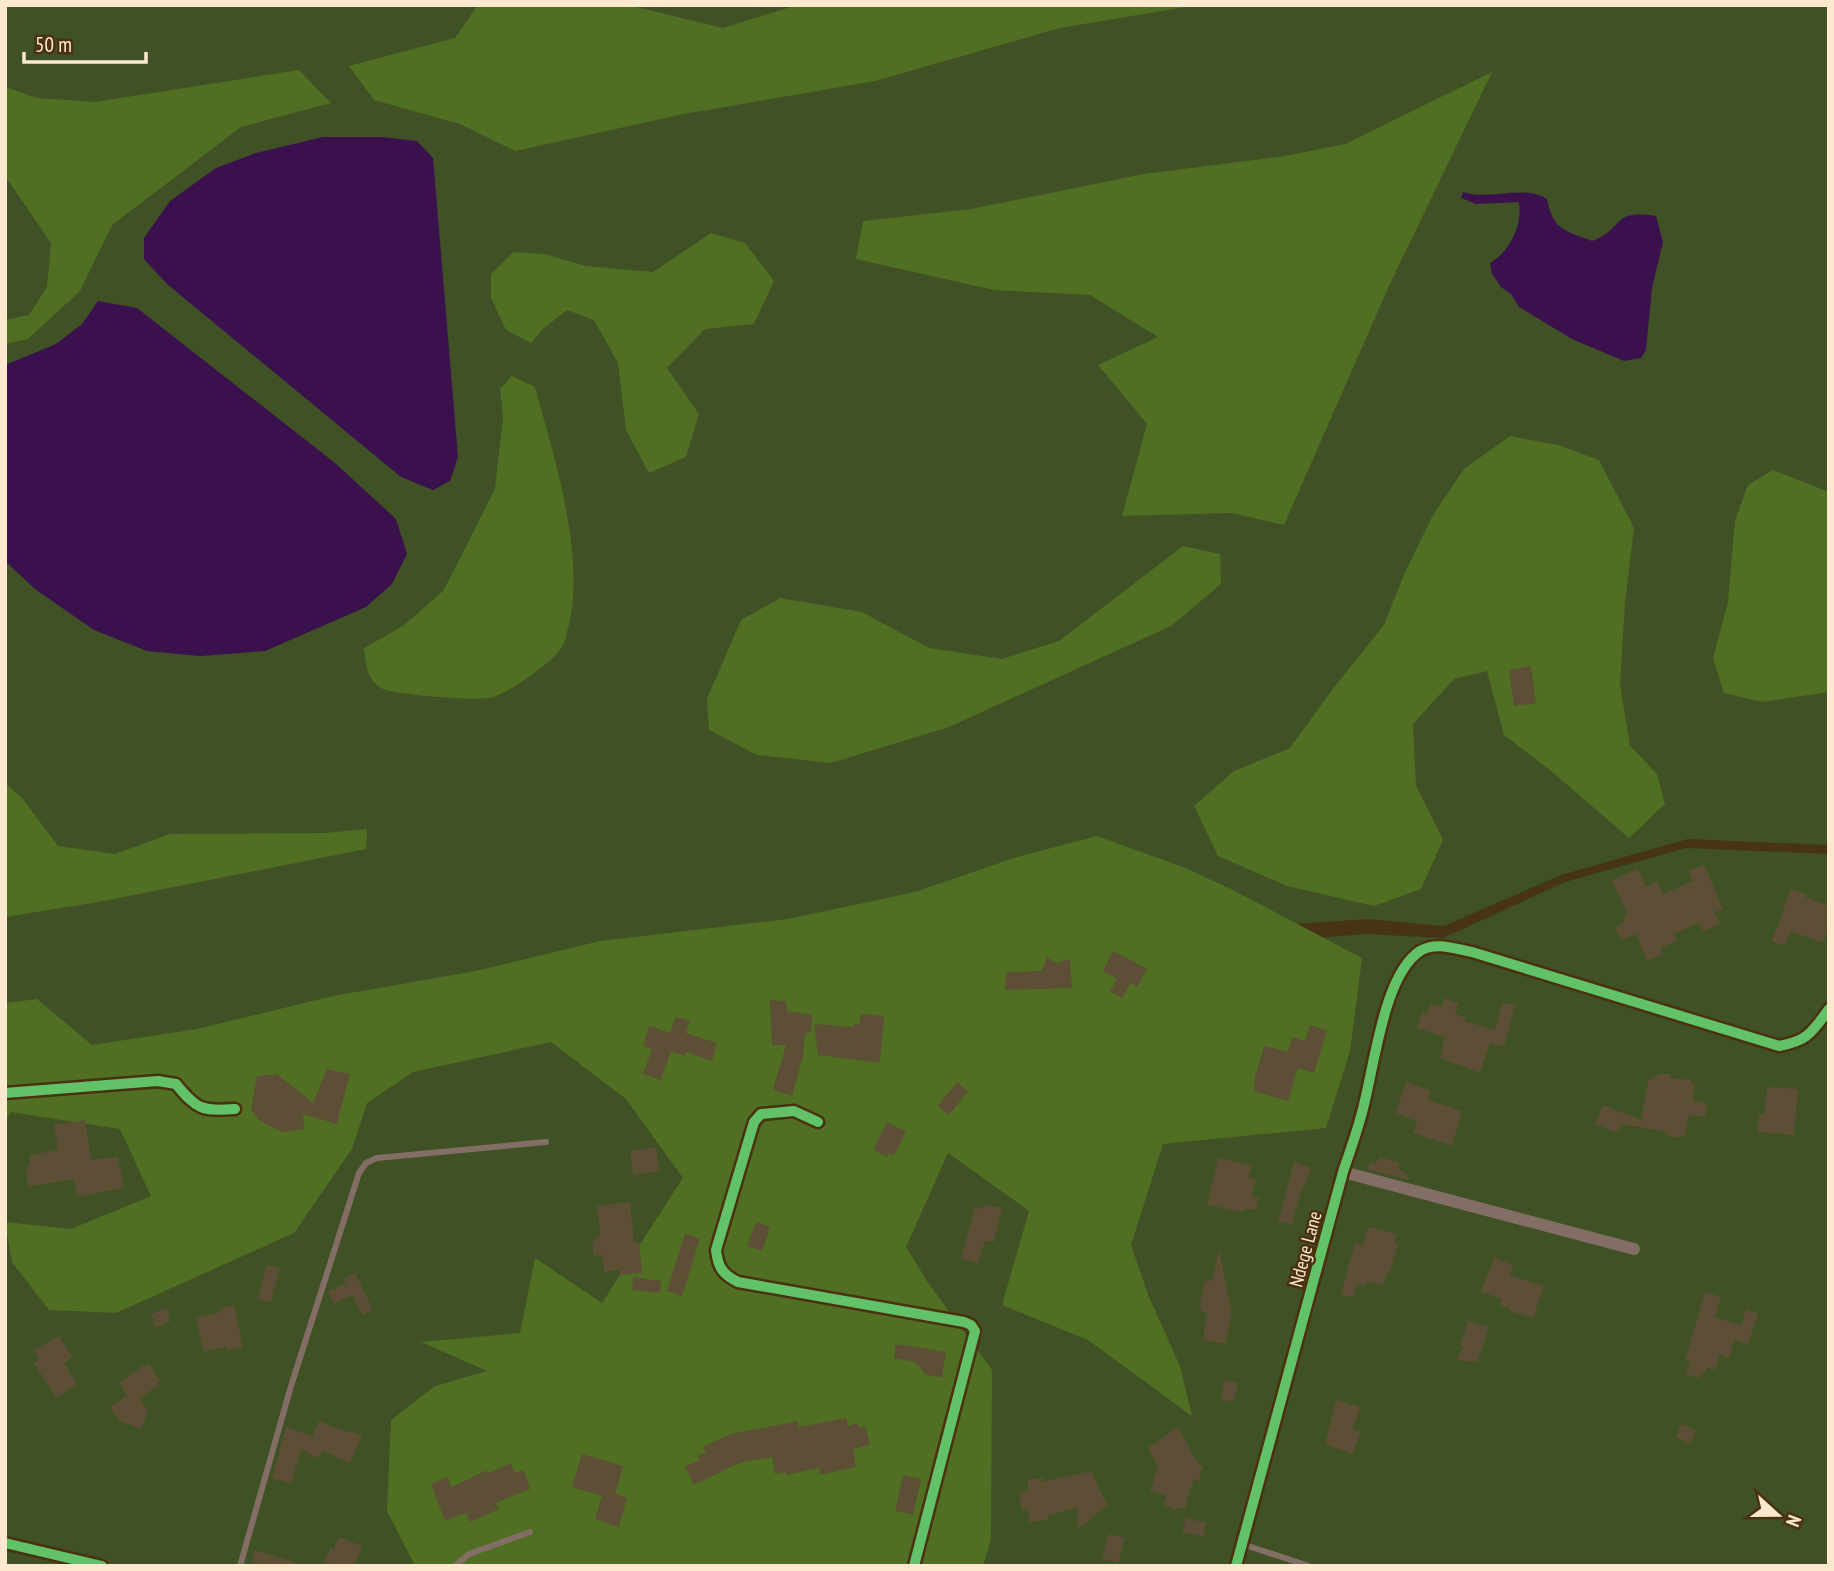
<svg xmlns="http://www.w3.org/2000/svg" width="1834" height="1571" viewBox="0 0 1834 1571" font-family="'PT Sans Narrow',sans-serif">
  <rect width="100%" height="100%" fill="#473416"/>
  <path fill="#3f5125" d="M5,5H1829V845L1688,839L1561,875L1444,926L1368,919L1088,938L5,1084Z
    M1686,848L1829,854V1566H5V1088L605,998L1366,934L1443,938L1565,882Z"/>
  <path fill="#516f23" d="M478,5H628L723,28L797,5H1197L1060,28L875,81L684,114L515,151L460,124L374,100L349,66L455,38Z
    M299,70L331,103L241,127L112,225L80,291L28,339L5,344V320L29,315L47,287L51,243L5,176V87L37,98L95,102Z
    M1492,72L1389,286L1284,525L1232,513L1122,516L1147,424L1098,365L1158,337L1090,295L994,290L856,259L863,221L971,209L1144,174L1285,156L1345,144Z
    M711,233L745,243L774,281L754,324L705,329L667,368L699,414L686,457L649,473L626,430L618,363L594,320L567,310L544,328L531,343L506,330L491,298V274L513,252L545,254L585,266L653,272Z
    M512,376L535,387C554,457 588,561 567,632C566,636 565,643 562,647C553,662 511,691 494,697C480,702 398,695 383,689C367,682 366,663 364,648L403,626L443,591L467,545L495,489L503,417L500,389Z
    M1510,436L1558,445L1599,460L1634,528L1625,602L1620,685L1630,746L1657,774L1665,804L1629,838L1550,770L1504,735L1487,671L1454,679L1413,724L1416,786L1443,840L1421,889L1374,906L1287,886L1218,856L1194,806L1234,771L1290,748L1332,690L1384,625L1405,572L1433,515L1464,469Z
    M1773,470L1829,492V692L1762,702L1724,693L1713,658L1728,602L1735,520L1748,485Z
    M1183,546L1220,554L1221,584L1171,626L949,727L831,763L757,755L709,730L707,699L741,620L780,598L862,612L929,648L1002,659L1059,641Z
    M5,783L22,798L58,846L115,854L170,834L325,833L367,829L366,849L93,903L5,917Z
    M1097,836L1183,867L1231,889L1362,958L1350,1051L1326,1128L1163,1144L1131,1245L1149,1297L1180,1366L1192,1416L1088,1340L1002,1305L1029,1211L948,1153L906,1247L929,1284L992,1370L991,1539L983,1566H415L387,1511L391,1420L435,1386L487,1371L421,1342L520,1333L535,1258L602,1303L683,1178L626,1099L551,1042L413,1072L367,1103L352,1149L294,1233L116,1313L49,1310L12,1262L5,1222L71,1229L151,1196L120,1129L11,1112L5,1121V1003L37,999L92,1045L197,1029L333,996L476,971L600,941L788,919L915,892L1017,857Z"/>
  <path fill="#3b114d" d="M323,137H381L417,141L433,158L458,457L450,481L433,490L401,477L167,284L144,259V238L170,201L216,168L256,153Z
    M1463,192C1490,201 1523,184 1547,199C1553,230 1564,230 1592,241C1625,229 1610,209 1656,216L1663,242L1652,288L1646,350L1641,358L1624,361L1572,339L1519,307L1511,294L1501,287L1492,274L1490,263C1510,252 1523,224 1519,202L1476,204L1461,198Z
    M98,301L137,308L335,463L396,519L407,554L392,584L366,607L265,651L200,656L147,651L94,630L35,589L5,561V365L56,344L82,324Z"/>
  <path fill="#5c4f36" d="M1531,666L1536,703L1514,706L1509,670Z
    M1704,864L1723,909L1715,912L1720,924L1703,931L1699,923L1674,934L1677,941L1660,948L1663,954L1647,961L1636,934L1621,940L1615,927L1625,922L1623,916L1627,914L1612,880L1638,869L1645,886L1657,881L1663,894L1693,881L1689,871Z
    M1791,889L1807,895L1806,898L1829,906V928L1823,943L1790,931L1785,946L1772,941Z
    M1113,951L1147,969L1137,987L1130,983L1122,998L1110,991L1117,979L1103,971Z
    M1047,957L1055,963L1070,959L1072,988L1005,990L1006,972L1042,971Z
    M1444,998L1459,1003L1455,1014L1466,1018L1465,1021L1495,1030L1502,1004L1516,1003L1504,1047L1490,1043L1480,1073L1440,1058L1445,1037L1417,1028L1422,1012L1427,1014L1430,1004L1441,1007Z
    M770,1000L786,1001L787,1011L812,1015L811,1032L805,1033L803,1056L792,1096L773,1090L786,1045H772Z
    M860,1014L884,1016L880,1063L818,1055L814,1024L853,1027L854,1023L860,1024Z
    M676,1017L690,1021L686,1033L717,1043L712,1061L686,1052L685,1056L671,1051L661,1080L643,1074L652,1049L643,1046L649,1026L670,1033Z
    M1310,1025L1327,1030L1314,1073L1298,1068L1288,1101L1254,1091L1255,1077L1264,1046L1288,1052L1292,1037L1305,1041Z
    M327,1069L350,1074L337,1122L340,1125L303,1114L304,1129L282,1132L261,1122L251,1109L257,1076L277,1074L313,1103Z
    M1660,1073L1671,1074L1670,1078L1692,1080L1691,1083L1695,1084L1693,1101L1707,1103L1705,1117L1689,1115L1685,1136L1672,1138L1663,1131L1622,1124L1618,1133L1595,1124L1603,1105L1641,1120L1648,1081Z
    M957,1082L968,1091L949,1115L938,1106Z
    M1406,1082L1431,1091L1428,1100L1462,1111L1452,1146L1413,1133L1417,1121L1395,1114Z
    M1767,1087L1798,1089L1794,1135L1757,1132L1759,1114H1764Z
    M85,1120L91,1160L118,1157L124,1188L77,1197L74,1179L28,1187L26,1172L28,1171L27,1165L30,1164L29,1155L58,1150L54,1125Z
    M887,1122L906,1132L894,1155L889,1153L887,1157L873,1150Z
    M656,1147L659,1171L633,1175L630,1151Z
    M1380,1157L1400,1163L1398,1168L1407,1175L1409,1180L1367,1169L1370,1162L1375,1164Z
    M1218,1158L1252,1165L1248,1178L1256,1179L1252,1197L1259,1198L1256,1210L1243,1209V1212L1207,1205Z
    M1294,1162L1311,1168L1304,1189L1302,1188L1292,1225L1278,1222Z
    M630,1202L634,1242H639L642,1273L620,1275V1270L604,1272L602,1255L594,1256L592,1240L599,1239L600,1232L597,1206Z
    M985,1204L1002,1208L994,1242L985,1241L978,1264L961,1258L975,1207L984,1209Z
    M756,1222L770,1227L762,1251L747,1246Z
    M1368,1227L1397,1234L1394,1244H1398L1390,1273L1387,1272L1383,1285L1367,1281L1366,1286L1357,1284L1353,1298L1341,1294L1355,1243L1363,1245Z
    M685,1234L700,1238L682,1296L667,1291Z
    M1219,1250L1232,1314L1225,1344L1203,1340L1207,1313L1201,1312L1202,1309H1199L1204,1282L1212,1280Z
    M1494,1258L1513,1265L1510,1275L1544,1286L1533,1318L1509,1311L1510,1308L1500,1305L1502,1299L1481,1292Z
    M267,1265L280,1268L271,1302L258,1299Z
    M355,1273L373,1310L363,1315L352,1295L334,1304L328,1292L346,1283L343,1279Z
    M633,1277L661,1281L660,1293L632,1290Z
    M1705,1292L1721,1297L1715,1317L1741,1325L1746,1309L1758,1313L1748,1345L1734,1340L1729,1358L1720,1355L1715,1370L1707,1368L1705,1373L1701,1372L1699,1378L1686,1374L1690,1361L1685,1360Z
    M234,1305L243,1347L227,1351L226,1347L204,1352L196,1317L221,1312L220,1308Z
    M167,1308L170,1322L155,1327L151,1314Z
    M1468,1321L1489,1327L1478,1361L1466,1362L1457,1359L1464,1346L1460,1345Z
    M59,1336L73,1358L64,1363L77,1384L56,1398L34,1363L39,1359L34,1350Z
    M896,1344L946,1352L942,1377L925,1375L921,1368L914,1362L894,1358Z
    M149,1364L160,1381L157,1383L159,1385L139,1399L148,1411L141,1429L120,1421L110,1407L127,1395L119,1383L144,1365L145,1367Z
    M1225,1380L1238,1383L1233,1402L1221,1399Z
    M1336,1400L1360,1407L1353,1429L1361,1431L1353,1454L1325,1445Z
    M846,1418L848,1426L858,1423L859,1428L865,1426L870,1445L853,1449L856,1467L820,1475L819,1468L786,1475V1472L775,1474L772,1457L739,1463L694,1485L685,1467L699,1460L697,1456L706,1452L703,1447L731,1434L798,1421L799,1427Z
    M319,1421L349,1433L350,1431L362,1436L350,1463L322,1451L319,1458L301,1450L291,1484L272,1478L286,1427L312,1436Z
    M1681,1424L1696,1430L1691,1444L1676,1437Z
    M1178,1427L1199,1465L1203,1466L1199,1481L1194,1479L1185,1508L1173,1509L1163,1504L1166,1496L1150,1491L1158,1467L1148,1448Z
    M582,1454L623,1466L615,1494L627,1498L619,1527L595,1519L602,1496L572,1487Z
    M511,1463L515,1473L524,1470L530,1489L496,1503L499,1509L470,1522L466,1513L445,1521L431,1484L448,1477L451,1487L487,1470V1473Z
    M1091,1471L1107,1505L1078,1530L1077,1508L1048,1515V1520L1029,1522L1028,1509L1022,1510L1019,1493L1028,1490V1480L1042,1477L1043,1482Z
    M903,1475L921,1479L913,1515L895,1511Z
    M1186,1518L1206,1523L1203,1537L1182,1532Z
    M1108,1534L1125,1538L1118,1563L1102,1558Z
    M339,1537L362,1546L355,1566H323L331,1547L334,1549Z
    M255,1550L295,1562V1566H251Z"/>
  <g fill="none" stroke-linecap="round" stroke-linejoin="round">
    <path stroke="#826e64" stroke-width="6" d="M1242,1544L1309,1566
      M240,1566L291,1386L359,1173L366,1163L377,1158L546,1142
      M455,1566L469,1554L530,1532"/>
    <path stroke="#826e64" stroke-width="12" d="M5,1093L158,1081L176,1084C197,1110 202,1111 235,1109
      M818,1122L794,1111L761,1114L754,1122L716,1250C718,1267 722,1274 738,1282L964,1322L971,1325L975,1331L914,1566
      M1343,1172L1634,1249
      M5,1543L102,1566
      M1236,1566L1343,1172C1349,1154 1356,1135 1361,1116C1374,1073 1382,976 1420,951C1436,941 1455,949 1472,952L1779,1046C1808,1041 1812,1032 1829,1009"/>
    <g stroke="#4a310f" stroke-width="15">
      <path id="cycleway" d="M5,1093L158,1081L176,1084C197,1110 202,1111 235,1109
        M818,1122L794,1111L761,1114L754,1122L716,1250C718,1267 722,1274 738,1282L964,1322L971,1325L975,1331L914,1566
        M5,1543L102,1566
        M1236,1566L1343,1172C1349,1154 1356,1135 1361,1116C1374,1073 1382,976 1420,951C1436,941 1455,949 1472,952L1779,1046C1808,1041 1812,1032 1829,1009"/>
    </g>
    <use href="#cycleway" stroke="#61c268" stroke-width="10"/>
  </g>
  <g text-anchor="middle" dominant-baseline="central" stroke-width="5" stroke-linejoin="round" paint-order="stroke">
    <g font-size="19" fill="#fee9d0" stroke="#4a310f">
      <text transform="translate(1305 1249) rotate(-75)">Ndege Lane</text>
    </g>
  </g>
  <rect width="1834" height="1571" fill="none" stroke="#fee9d0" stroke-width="14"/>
  <g transform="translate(1778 1515) rotate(111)" stroke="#4a310f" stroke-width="5" paint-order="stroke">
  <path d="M0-5L12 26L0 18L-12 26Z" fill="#fee9d0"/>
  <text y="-10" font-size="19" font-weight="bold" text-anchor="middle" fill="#fee9d0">N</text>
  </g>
  <path d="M24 52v10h122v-10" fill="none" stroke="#fee9d0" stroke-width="3.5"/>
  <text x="35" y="52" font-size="21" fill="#fee9d0" stroke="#4a310f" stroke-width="5" paint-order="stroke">50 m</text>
</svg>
